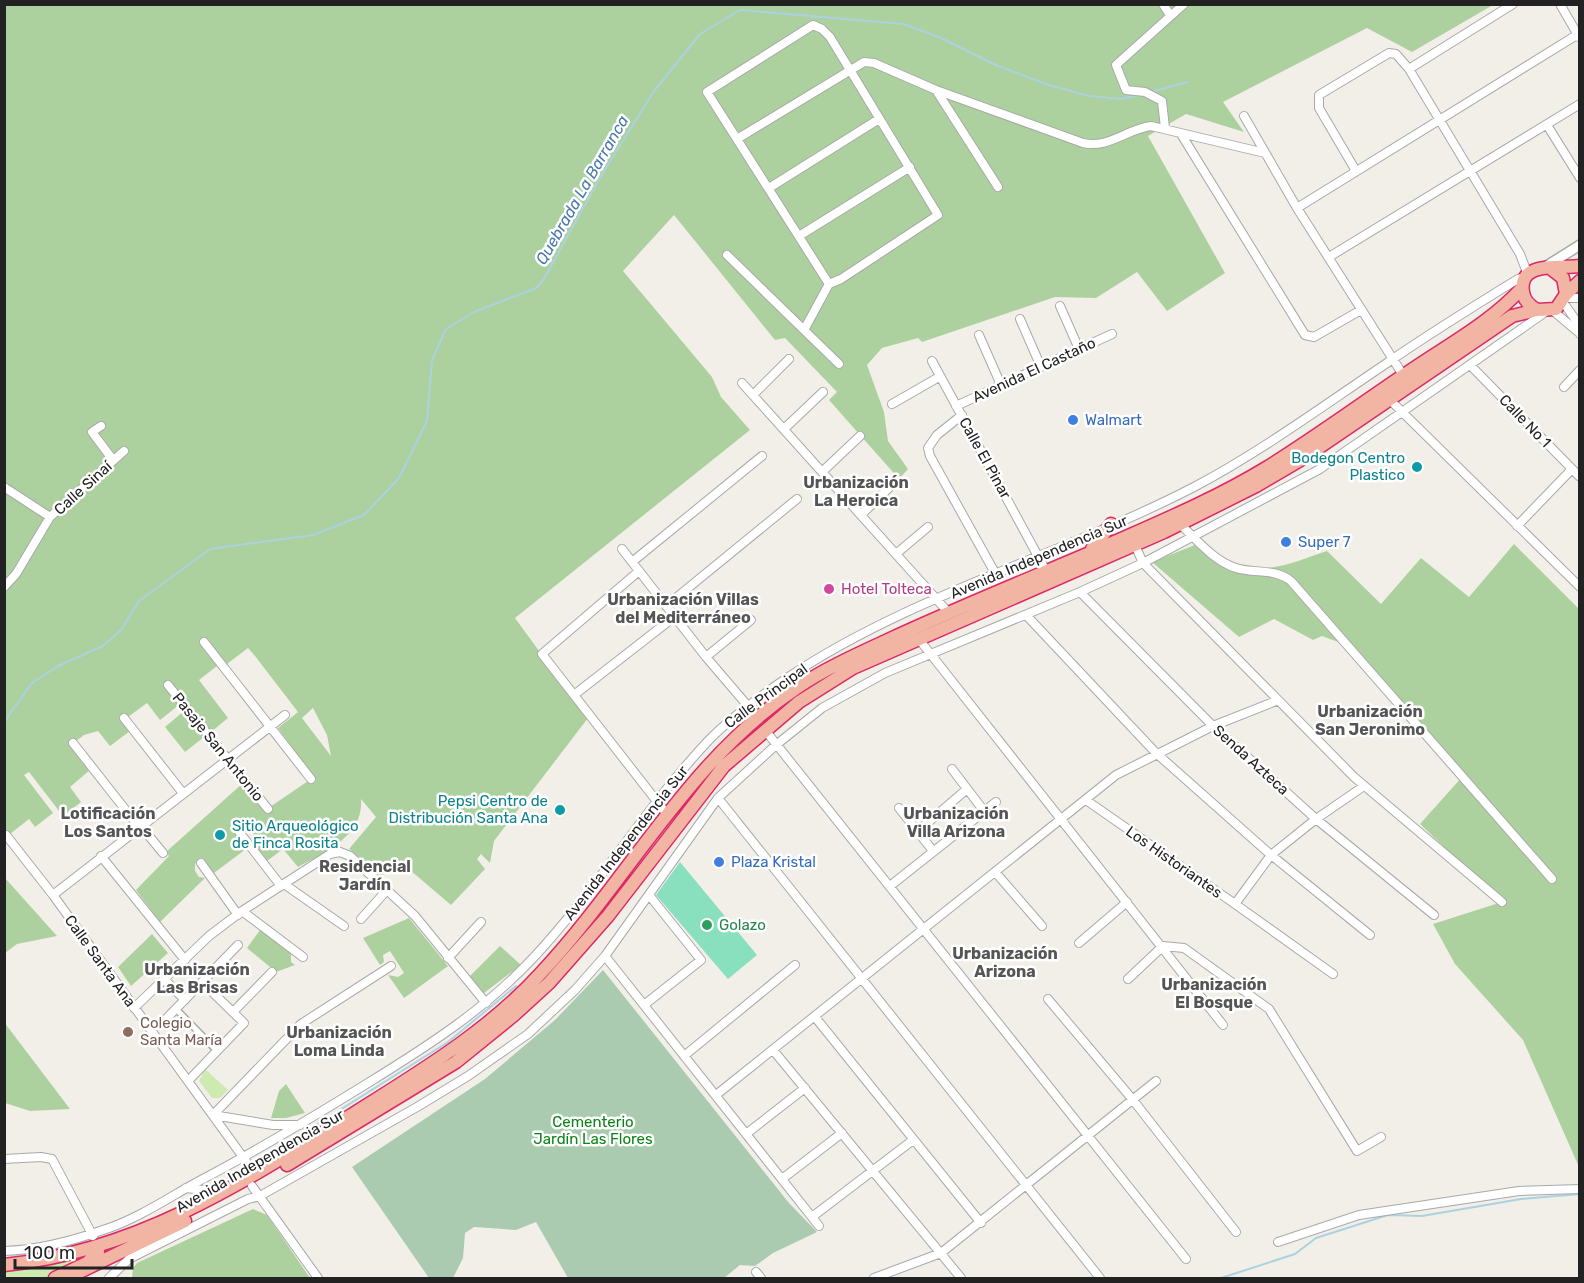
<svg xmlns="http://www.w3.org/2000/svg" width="1584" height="1283" viewBox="0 0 1584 1283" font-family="Rubik,sans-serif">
  <rect width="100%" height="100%" fill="#f2efe9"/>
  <path fill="#cdebb0" d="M205,1069L228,1090L220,1098H212L199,1081Z
    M87,1255L85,1261L46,1278H5V1271Z"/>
  <path fill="#add19e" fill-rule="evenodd" d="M5,5H1493L1412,52L1367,28L1223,102L1244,132L1186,114L1148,136L1225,273L1167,311L1137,272L1096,298L1055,297L922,342L918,338L882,348L867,365L884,412L888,441L908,469L899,479L829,400L837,392L785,338L775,340L674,215L623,271L712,377L721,397L750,430L515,618L588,718L494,841L490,863L481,854L477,859L485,869L451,905L397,859L381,877L349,849L376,817L361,799C364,836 325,852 298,867L283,849L267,861L252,840L254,835L248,828H241L235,833L246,849L214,873L203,858L195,864V871L199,877L205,878L160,922L136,890L169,856L166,852L243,783L264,811L314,777L278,728L298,712L255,656L248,648L227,664L209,642H204L201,645L217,666L199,680L228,718L211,732L171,682L165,687L179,705L160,720L147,703L128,717L130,731L110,746L98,731L84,735L71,745L90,770L70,787L81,802L63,816L29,772L24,775L53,813L35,827L29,819L5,838ZM313,708L327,735L331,756L302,718Z
    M1205,541C1208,549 1215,552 1222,557C1255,581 1293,562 1327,551L1381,604L1421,558L1469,597L1514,544L1579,609V1167L1523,1040L1455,964L1433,924L1502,902L1420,824L1462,777L1346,645L1322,636L1313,640L1274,619L1239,637L1152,562Z
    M184,711L204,737L185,752L165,727Z
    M4,878H5L57,936L17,944L5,953Z
    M409,918L448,966L404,998L388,975L398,977L404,973L390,951L383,955L384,962L380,965L363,938Z
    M260,930L291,953V962L295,965L276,972L247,948Z
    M152,934L168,953L131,986L118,967Z
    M500,946L521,965L484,993L469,977Z
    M4,1022L70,1109L30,1111L5,1103Z
    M286,1084L305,1113L286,1118H271L279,1091Z
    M253,1209L267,1215L310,1278H132L133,1268L137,1263Z"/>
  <path fill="#aacbaf" d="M603,970L789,1203L817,1232L773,1253L755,1266L740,1265L724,1278H568L536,1222L516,1230L474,1227L465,1233L463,1258L453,1278H429L352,1167L485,1079L555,1020Z"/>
  <path fill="#88e0be" d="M680,862L757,955L728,979L656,895Z"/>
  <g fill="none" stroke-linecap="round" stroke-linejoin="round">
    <path stroke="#aad3df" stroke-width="2" d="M1150,92L1188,82
      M4,722L32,683L58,666L103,646L121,630L139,601L210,549L313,535L364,515L399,478L427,421L432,360L446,329L474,312L536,288L544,279L601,176L654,91L700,34L740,10L904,24L941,38L998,66L1049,85L1089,96L1121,99L1139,95
      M235,1176L448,1042L516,986
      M1221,1278L1295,1254L1316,1238L1388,1215L1422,1216L1521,1199L1580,1194"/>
    <g stroke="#a9a9a9" stroke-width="8">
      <path id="pedestrian" d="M176,1009L217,1051"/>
    </g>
    <g stroke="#a9a9a9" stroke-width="10">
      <path id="minor" d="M1163,4L1170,15
        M1560,4L1579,37
        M1409,69L1513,4
        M936,90L998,187
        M1244,116L1297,208L1403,375
        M1547,125L1580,178
        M1165,128L1162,101L1145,92L1126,90L1116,65L1184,4
        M1181,134L1305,335L1314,337L1361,310
        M737,139L864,62L874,63L936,90L1083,143C1108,149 1127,129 1151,126L1265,153
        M1356,171L1319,108V95L1389,53L1396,54L1409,69L1520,254L1528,275
        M769,188L879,119
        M1297,208L1580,33
        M799,236L910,167
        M727,255L839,364
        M1329,257L1580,104
        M1565,298H1580
        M1563,302L1577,322L1580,334
        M1060,306L1079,349
        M1552,310L1577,331
        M1020,319L1041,367
        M804,330L829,284L841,279L938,215L830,37L822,29L813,25L707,92L829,284
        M979,335L1001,385
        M932,361L1046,571
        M1471,366L1580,477
        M742,383L948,612
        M1564,387L1580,370
        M753,395L789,359
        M1390,400L1580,587
        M892,404L939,377
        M956,406L1112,334
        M962,415L937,435L928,448L930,456L995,573
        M101,426L92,432L113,460
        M784,429L823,392
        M823,471L860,436
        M4,487L50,517
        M862,514L896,481
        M1180,524C1197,540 1214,561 1236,568C1255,574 1275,568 1291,581L1552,879
        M1517,526L1572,469
        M1135,545L1143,563L1354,777L1502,902
        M622,549L706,657L759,719
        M897,553L928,527
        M632,562L762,456
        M639,571L542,654L666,813
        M4,587L16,574L50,517L124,451
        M1080,592L1213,726L1316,819L1434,915
        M666,606L797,499
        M1026,615L1156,753L1271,855L1370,935
        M918,638L1223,1025
        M204,642L311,779
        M706,657L751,620
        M168,685L268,809
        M574,695L674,617
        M124,718L182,792
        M765,730L1186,1259
        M73,743L139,827
        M952,769L984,811
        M718,798L1100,1278
        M1086,800L1235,904L1271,855L1316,819L1364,786
        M899,808L933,851
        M140,825L163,853
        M918,831L967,789
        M240,833L281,886
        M6,835L53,895L256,1175
        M101,856L185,960
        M201,863L238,915
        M996,873L1042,926
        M284,884L344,926
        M890,886L996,802
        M53,895L285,715
        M1235,904L1333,974
        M242,911L303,957
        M361,919L387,890
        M1079,943L1127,902
        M605,956L819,1226
        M448,958L481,922
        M1128,979L1163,946L1184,948L1269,1009L1357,1151L1381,1137
        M165,980L185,1000
        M1048,999L1133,1100L1236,1232
        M644,1005L701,960L649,895
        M134,1008L209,936L242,911L330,854L340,852L350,856L415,916L486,1003
        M233,1012L272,972
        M815,1017L981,1223
        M163,1022L238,945
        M773,1050L961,1278
        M684,1056L795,965
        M188,1081L244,1023L202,982
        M716,1095L1116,775L1213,726L1276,701
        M213,1115L301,1024L391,966
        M213,1115L273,1125H300
        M746,1134L805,1088
        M4,1159L41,1157L52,1159L93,1236
        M782,1179L842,1133
        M252,1186L318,1278
        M186,1188L221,1192
        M812,1217L913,1140
        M1278,1242L1359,1215L1519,1191L1580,1189
        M4,1251C37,1250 72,1241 103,1230C138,1219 169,1197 201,1180C258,1150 313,1117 368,1083C428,1046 487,1008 535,956C598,888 645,808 708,741C731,717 759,697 787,678C912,594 1061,556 1194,487C1262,451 1323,406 1387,363C1429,334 1474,306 1518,279L1526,277
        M756,1272L761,1278
        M109,1278L129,1259L248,1199L260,1196L417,1107L468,1076L528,1034L575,990L605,956L718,798L776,745L822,708L885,673L1080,592L1143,563L1320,469L1547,311
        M874,1278L941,1253L1156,1081"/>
    </g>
    <g stroke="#a9a9a9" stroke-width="12">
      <path id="tertiary" d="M1545,267L1580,245"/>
    </g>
    <g stroke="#dc2a67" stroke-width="15">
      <path id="trunk" d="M1550,268L1563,278L1566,294L1556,309L1537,310C1530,306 1524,301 1523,292C1518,260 1561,269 1580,266
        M1566,294L1580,281
        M1092,549L1111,524
        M287,1165L456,1062L514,1015L549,983L608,916L724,766L799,702L853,668L1164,532L1256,486L1302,459L1512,316L1537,310
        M4,1265C137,1252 246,1181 356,1112C421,1071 488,1031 540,974C629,879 687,761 798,687C826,668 858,654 888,640C955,609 1024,581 1092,552C1150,526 1212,501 1266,468C1313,439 1358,406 1404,375C1444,347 1489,324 1522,288
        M55,1278L87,1263L98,1252L97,1246
        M67,1278L185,1221"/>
    </g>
    <use href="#pedestrian" stroke="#fff" stroke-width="5"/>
    <use href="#minor" stroke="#fff" stroke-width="8"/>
    <use href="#tertiary" stroke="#fff" stroke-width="9"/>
    <use href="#trunk" stroke="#f2b4a3" stroke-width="12"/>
  </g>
  <g fill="#3f7fe0" stroke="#fff" stroke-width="2">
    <circle cx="1073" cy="420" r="6"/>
    <circle cx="1286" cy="542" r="6"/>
    <circle cx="719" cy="862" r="6"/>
  </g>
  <g fill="#0f9aa8" stroke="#fff" stroke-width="2">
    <circle cx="1417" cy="467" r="6"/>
    <circle cx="560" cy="810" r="6"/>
    <circle cx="220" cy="835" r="6"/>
  </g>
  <circle fill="#d1479c" stroke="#fff" stroke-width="2" cx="829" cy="589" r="6"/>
  <circle fill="#2e9e5b" stroke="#fff" stroke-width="2" cx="707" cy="925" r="6"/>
  <circle fill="#8d6e63" stroke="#fff" stroke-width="2" cx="128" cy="1032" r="6"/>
  <g text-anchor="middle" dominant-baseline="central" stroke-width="5" stroke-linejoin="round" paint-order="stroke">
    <g font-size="15" fill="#222" stroke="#fff">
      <text transform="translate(1034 370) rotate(-25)">Avenida El Castaño</text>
      <text transform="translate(1525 421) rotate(46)">Calle No 1</text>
      <text transform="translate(985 458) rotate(61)">Calle El Pinar</text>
      <text transform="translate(83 488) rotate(-42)">Calle Sinaí</text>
      <text transform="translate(1039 557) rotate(-23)">Avenida Independencia Sur</text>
      <text transform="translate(766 696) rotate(-36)">Calle Principal</text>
      <text transform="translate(218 747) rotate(51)">Pasaje San Antonio</text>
      <text transform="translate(1251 760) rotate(42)">Senda Azteca</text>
      <text transform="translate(626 843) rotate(-52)">Avenida Independencia Sur</text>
      <text transform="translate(1174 862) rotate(35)">Los Historiantes</text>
      <text transform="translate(100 961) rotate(54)">Calle Santa Ana</text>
      <text transform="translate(260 1161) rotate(-30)">Avenida Independencia Sur</text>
    </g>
    <g font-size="15" fill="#366cbe" stroke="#fff" text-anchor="start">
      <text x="1085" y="420">Walmart</text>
      <text x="1298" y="542">Super 7</text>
      <text x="731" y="862">Plaza Kristal</text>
    </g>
    <g font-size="15" fill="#0d838f" stroke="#fff" text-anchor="end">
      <text x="1405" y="458">Bodegon Centro<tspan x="1405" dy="17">Plastico</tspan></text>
      <text x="548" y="801">Pepsi Centro de<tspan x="548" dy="17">Distribución Santa Ana</tspan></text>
      <text x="232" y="826" text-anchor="start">Sitio Arqueológico<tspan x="232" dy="17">de Finca Rosita</tspan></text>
    </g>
    <g font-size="15" fill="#b23c85" stroke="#fff" text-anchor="start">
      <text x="841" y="589">Hotel Tolteca</text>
    </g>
    <g font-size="15" fill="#27864d" stroke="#fff" text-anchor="start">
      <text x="719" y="925">Golazo</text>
    </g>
    <g font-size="15" fill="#785e54" stroke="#fff" text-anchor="start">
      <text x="140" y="1023">Colegio<tspan x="140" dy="17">Santa María</tspan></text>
    </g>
    <g font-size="15" fill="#0c8416" stroke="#fff">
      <text x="593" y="1122">Cementerio<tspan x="593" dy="17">Jardín Las Flores</tspan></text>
    </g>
    <g font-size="16" font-style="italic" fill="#4a7aab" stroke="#fff">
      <text transform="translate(582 190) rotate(-60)">Quebrada La Barranca</text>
    </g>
    <g font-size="16" font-weight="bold" fill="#555" stroke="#fff">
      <text x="856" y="482">Urbanización<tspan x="856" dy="18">La Heroica</tspan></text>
      <text x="683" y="599">Urbanización Villas<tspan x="683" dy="18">del Mediterráneo</tspan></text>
      <text x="1370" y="711">Urbanización<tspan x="1370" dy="18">San Jeronimo</tspan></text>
      <text x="108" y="813">Lotificación<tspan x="108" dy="18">Los Santos</tspan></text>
      <text x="956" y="813">Urbanización<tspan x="956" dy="18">Villa Arizona</tspan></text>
      <text x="365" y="866">Residencial<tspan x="365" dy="18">Jardín</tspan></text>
      <text x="1005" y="953">Urbanización<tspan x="1005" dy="18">Arizona</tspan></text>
      <text x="197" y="969">Urbanización<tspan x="197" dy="18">Las Brisas</tspan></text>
      <text x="1214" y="984">Urbanización<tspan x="1214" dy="18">El Bosque</tspan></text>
      <text x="339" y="1032">Urbanización<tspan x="339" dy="18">Loma Linda</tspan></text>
    </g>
  </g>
  <rect width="1584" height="1283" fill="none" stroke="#222222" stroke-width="12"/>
  <path d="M15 1259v9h117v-9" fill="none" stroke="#222222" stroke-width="3"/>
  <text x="24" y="1259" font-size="18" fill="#222222" stroke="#ffffff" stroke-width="4.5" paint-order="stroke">100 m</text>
</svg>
